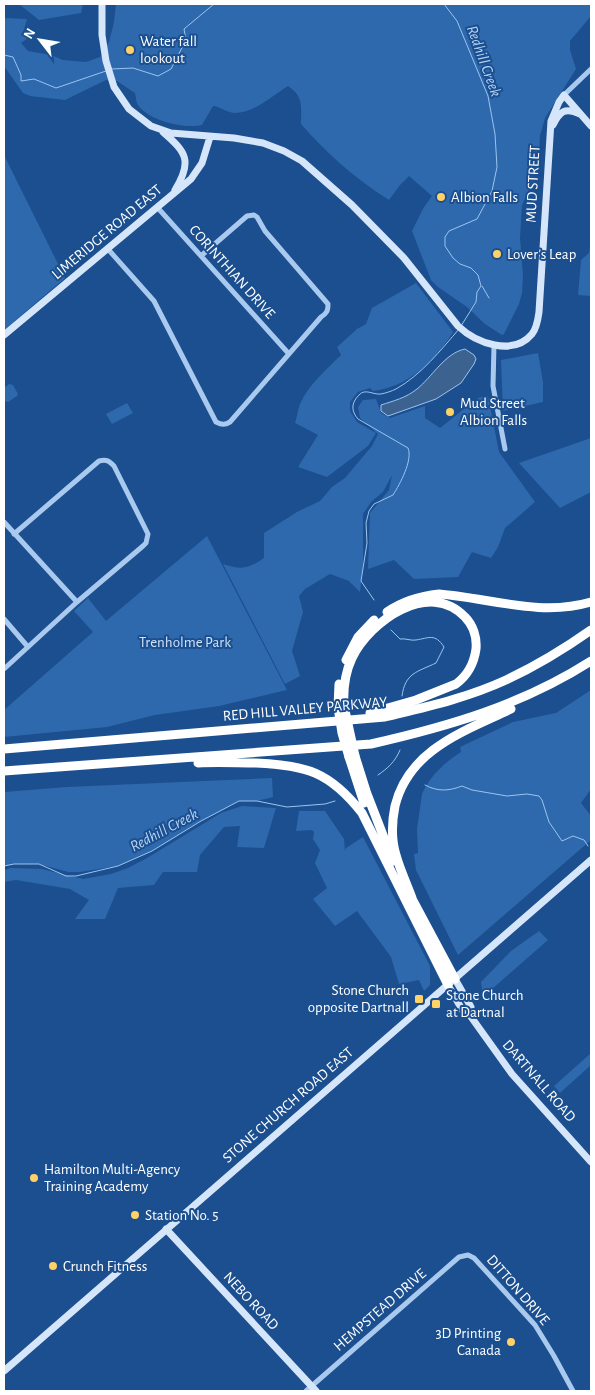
<svg xmlns="http://www.w3.org/2000/svg" width="595" height="1395" viewBox="0 0 595 1395" font-family="'Alegreya Sans',sans-serif">
  <rect width="100%" height="100%" fill="#1b4f8f"/>
  <path fill="#2e69ad" d="M19,4H83L81,13L39,20Z
    M116,4H591V16L570,41V50L576,69L545,118L540,136L538,170L522,205L520,238L523,275L522,293L519,304L504,334L502,335L485,324L467,307L438,287L431,280L412,231L424,207L432,196L409,176L400,185L389,200C356,179 327,154 301,124C301,106 304,97 288,86C272,96 254,113 235,113C228,113 221,107 213,106L202,125C184,129 149,121 138,105C136,102 136,97 135,93L117,81L106,80L65,100L30,96L23,93L4,66V18L27,19L23,33L28,38L21,43L28,51L51,55L63,60L86,62L100,57L109,42L114,22Z
    M4,155L65,278L4,330Z
    M591,242V296L578,295L581,260L589,253Z
    M416,283L453,332C435,361 408,387 373,391L370,388L358,392L350,402V411L357,422L376,433L368,446L327,477L298,467L318,435L295,423C297,417 298,409 300,404C308,385 327,369 341,355L337,347L357,329L366,324L372,308Z
    M538,353L543,382V402L503,411L501,360Z
    M9,384L13,385L18,394L17,396L8,402L4,401V388Z
    M488,396L499,452L535,502L505,528L498,547L491,558L472,552L458,577L414,579L394,560L368,569L370,513L389,490L392,475L383,492L371,502L363,514V563L360,592L349,581L330,574L305,589L299,596L303,612L292,651L300,676L285,684L223,564C241,570 248,569 264,558V533L297,512L320,501L332,487L345,478L372,446L378,434L360,418L358,407L363,400L376,399L381,413L390,418L425,406V418L440,428L478,398Z
    M127,403L133,413L112,424L106,414Z
    M591,438V492L560,508L519,463Z
    M207,536L287,690L219,706L155,715L107,727L4,737V710L93,632L74,611L88,598L106,621Z
    M591,690V789L581,803L591,816V840L458,955L416,870L414,854L418,853L417,829L422,794C430,776 445,762 461,752L460,747L513,722L556,713Z
    M272,778L273,797L257,801H239L201,821L152,851L118,866L80,872H68L39,864H14L4,866V792L67,787Z
    M242,806L276,808L264,848L237,847L240,826L224,827L200,855L197,872H163L154,885L118,888L105,919H75L89,900L70,889L16,880L4,882V870L11,868L42,869L83,879L111,874L128,868L147,858L221,813Z
    M299,811H325L344,839L345,851L346,848L363,837L430,966V985L424,991L419,980L399,984L391,957L357,911L335,926L313,899L327,888L315,863L320,850L313,839L314,832L312,830L296,831Z
    M539,931L548,940L483,997L481,982L511,951Z
    M591,1053V1065L560,1093L554,1086Z"/>
  <path fill="#3c6290" stroke="#9cc4f0" d="M465,349L474,355L476,359L474,364L461,383L436,399L388,416L381,411V405C393,401 406,398 417,389C432,377 445,353 465,349Z"/>
  <g fill="none" stroke-linecap="round" stroke-linejoin="round">
    <path stroke="#9cc4f0" stroke-width="1" d="M444,4L457,21L488,96L495,134L497,167L492,191L477,219L449,231L445,237V246L453,258L460,264L471,268L478,275L481,286L477,292L476,302L461,326
      M4,55L13,57L21,75V81L34,79L56,88L106,71
      M112,69L133,68L158,76L171,69L186,40L184,29L214,4
      M482,286L489,298
      M374,600L361,581L367,543L366,523L369,511L374,504L393,495C400,484 413,460 408,448L358,419C351,411 351,403 359,395C365,388 373,395 381,394C386,393 392,391 396,389C421,375 441,350 459,329
      M391,630L400,639C405,638 411,641 416,640C429,638 435,633 444,647L436,663C417,672 405,673 402,696
      M378,775C388,768 395,762 400,750
      M425,785C438,792 449,791 462,786L472,790L507,796L527,794L539,796L542,800L549,822L562,841L573,836L584,840L588,846
      M4,866L14,864H39L66,876H76L118,866L152,851L201,821L239,801H257L287,807L325,804L335,801"/>
    <path stroke="#a9c9ee" stroke-width="5" d="M564,95L591,69
      M157,207L289,354
      M107,248L154,301L216,422C222,425 225,425 230,422L321,317C327,313 328,311 328,304L265,231L257,217L254,215L247,216L201,256
      M494,345L493,386L505,449
      M4,522L77,602
      M4,619L28,647
      M4,669L77,602L143,546L146,543L148,534L114,466C109,461 107,459 99,461L14,534
      M306,1391L459,1257L468,1255L474,1258L535,1325L554,1356L573,1391"/>
    <path stroke="#d6e6fa" stroke-width="7" d="M102,4V35L106,61L114,87L129,109L151,126L171,133L234,138L263,143L284,151L302,161L352,205L404,258L458,326C476,343 513,357 532,334C537,328 538,319 539,312L551,121L559,102L564,95L591,126
      M553,125C560,111 565,107 580,114
      M163,132C186,152 193,161 175,190
      M4,335L191,179L202,163L210,137
      M455,979L471,1007L469,1014
      M448,985L464,1013L469,1014L512,1074L591,1162
      M166,1229L316,1391
      M4,1371L591,860"/>
    <path stroke="#fff" stroke-width="9" d="M387,612C403,601 420,596 439,594C490,598 540,617 591,602
      M346,660L358,637L374,620
      M344,706C343,690 345,673 352,658C370,621 429,579 465,617C473,625 477,637 476,649C474,664 468,675 456,684L416,700L370,713
      M338,707L339,684
      M4,749L385,717C426,707 467,698 506,680C536,666 564,649 591,630
      M355,756L367,794L393,861
      M349,757L364,803
      M198,763C218,762 237,763 256,763C306,765 330,772 362,813L448,985
      M4,771L371,744C450,726 522,705 591,661
      M409,893L455,979
      M412,898C407,884 400,870 396,855C391,839 392,821 395,806C409,749 465,731 511,709"/>
    <path stroke="#fff" stroke-width="9" d="M344,706L355,756
      M338,707L342,733L349,757"/>
  </g>
  <g fill="#ffd166" stroke="#1b4f8f" stroke-width="2">
    <circle cx="130" cy="50" r="5"/>
    <circle cx="441" cy="197" r="5"/>
    <circle cx="497" cy="254" r="5"/>
    <circle cx="450" cy="412" r="5"/>
    <rect x="414" y="994" width="10" height="10" rx="2.5"/>
    <rect x="431" y="999" width="10" height="10" rx="2.5"/>
    <circle cx="34" cy="1178" r="5"/>
    <circle cx="135" cy="1215" r="5"/>
    <circle cx="53" cy="1266" r="5"/>
    <circle cx="511" cy="1342" r="5"/>
  </g>
  <g text-anchor="middle" dominant-baseline="central" stroke-width="4" stroke-linejoin="round" paint-order="stroke">
    <g font-size="15" fill="#fff" stroke="#1b4f8f" text-anchor="start">
      <text x="140" y="41">Water fall<tspan x="140" dy="17">lookout</tspan></text>
      <text x="451" y="197">Albion Falls</text>
      <text x="507" y="254">Lover's Leap</text>
      <text x="460" y="403">Mud Street<tspan x="460" dy="17">Albion Falls</tspan></text>
      <text x="409" y="990" text-anchor="end">Stone Church<tspan x="409" dy="17">opposite Dartnall</tspan></text>
      <text x="446" y="995">Stone Church<tspan x="446" dy="17">at Dartnal</tspan></text>
      <text x="44" y="1169">Hamilton Multi-Agency<tspan x="44" dy="17">Training Academy</tspan></text>
      <text x="145" y="1215">Station No. 5</text>
      <text x="63" y="1266">Crunch Fitness</text>
      <text x="501" y="1333" text-anchor="end">3D Printing<tspan x="501" dy="17">Canada</tspan></text>
    </g>
    <g font-size="15" fill="#fff" stroke="#1b4f8f">
      <text transform="translate(533 184) rotate(-87)">MUD STREET</text>
      <text transform="translate(107 232) rotate(-40)">LIMERIDGE ROAD EAST</text>
      <text transform="translate(232 272) rotate(48)">CORINTHIAN DRIVE</text>
      <text transform="translate(305 709) rotate(-5)">RED HILL VALLEY PARKWAY</text>
      <text transform="translate(539 1081) rotate(49)">DARTNALL ROAD</text>
      <text transform="translate(288 1105) rotate(-41)">STONE CHURCH ROAD EAST</text>
      <text transform="translate(518 1290) rotate(49)">DITTON DRIVE</text>
      <text transform="translate(251 1301) rotate(47)">NEBO ROAD</text>
      <text transform="translate(380 1310) rotate(-41)">HEMPSTEAD DRIVE</text>
    </g>
    <g font-size="15" fill="#cfe3fa" stroke="#1b4f8f">
      <text x="185" y="642">Trenholme Park</text>
    </g>
    <g font-size="16" font-style="italic" fill="#b5d3f5" stroke="#1b4f8f">
      <text transform="translate(484 61) rotate(70)">Redhill Creek</text>
      <text transform="translate(164 830) rotate(-28)">Redhill Creek</text>
    </g>
  </g>
  <rect width="595" height="1395" fill="none" stroke="#ffffff" stroke-width="10"/>
  <g transform="translate(40 40) rotate(301)" stroke="#1b4f8f" stroke-width="4" paint-order="stroke">
  <path d="M0-4L9 19L0 12L-9 19Z" fill="#ffffff"/>
  <text y="-8" font-size="14" font-weight="bold" text-anchor="middle" fill="#ffffff">N</text>
  </g>
</svg>
